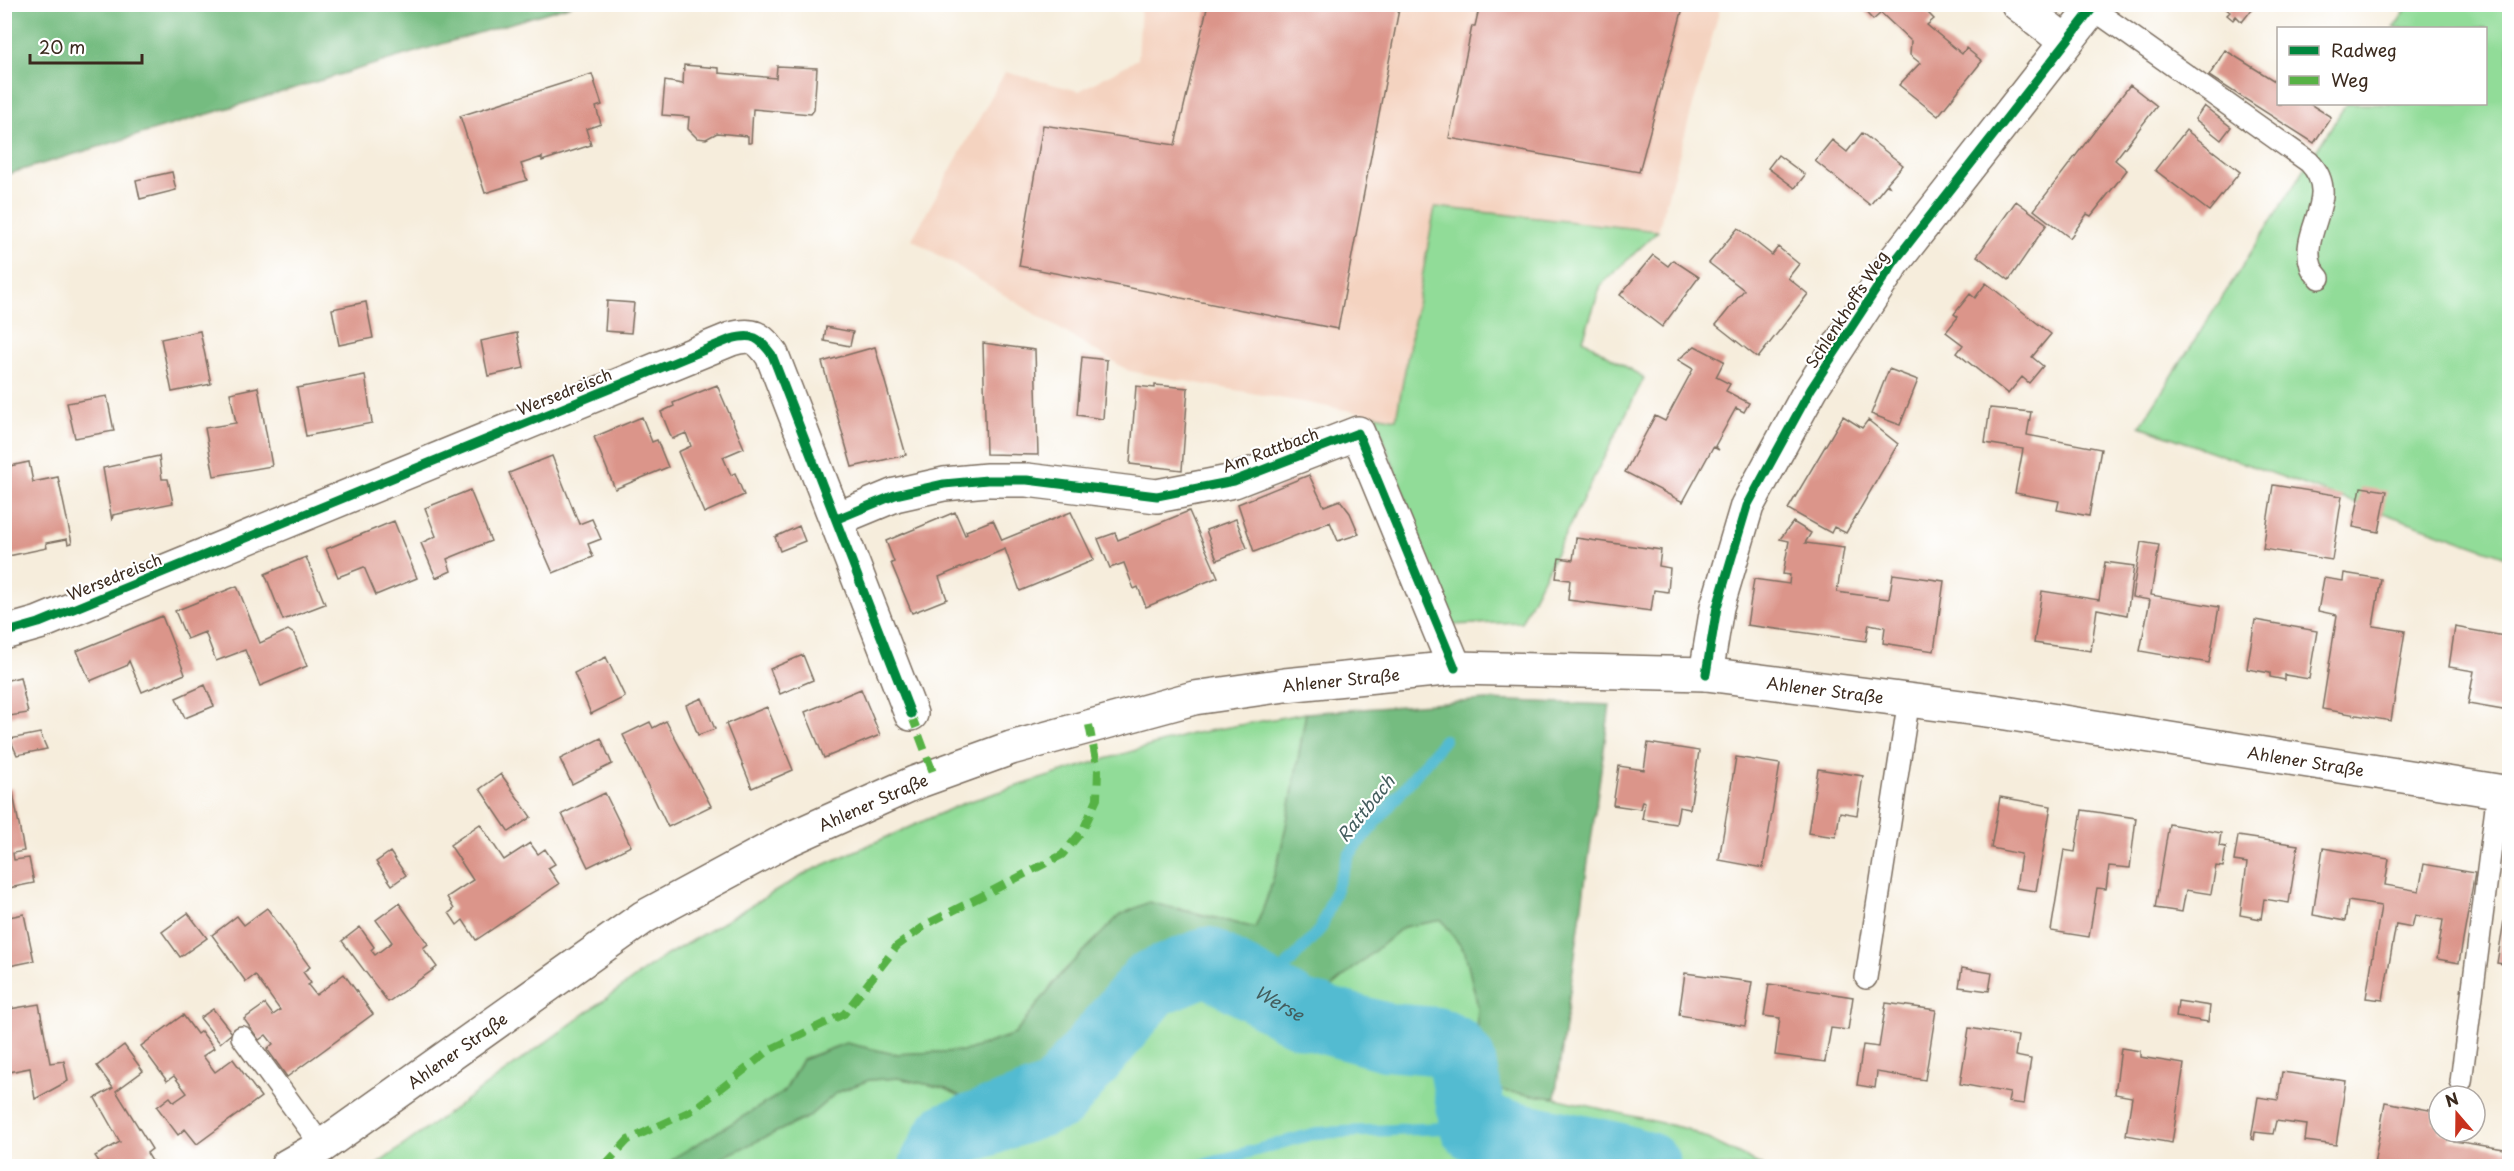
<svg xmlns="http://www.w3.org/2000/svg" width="2514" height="1171" viewBox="0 0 2514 1171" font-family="'Playpen Sans',sans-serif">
  <rect width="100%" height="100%" fill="#fff"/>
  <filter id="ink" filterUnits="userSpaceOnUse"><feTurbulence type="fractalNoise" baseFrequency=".0167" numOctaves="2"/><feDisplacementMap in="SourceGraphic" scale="12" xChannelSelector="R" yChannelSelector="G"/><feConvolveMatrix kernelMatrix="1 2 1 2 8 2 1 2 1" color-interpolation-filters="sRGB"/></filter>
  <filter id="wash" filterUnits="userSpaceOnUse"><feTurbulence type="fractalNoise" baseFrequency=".008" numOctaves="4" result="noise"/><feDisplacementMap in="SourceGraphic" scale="24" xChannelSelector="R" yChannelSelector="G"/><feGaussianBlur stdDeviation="1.35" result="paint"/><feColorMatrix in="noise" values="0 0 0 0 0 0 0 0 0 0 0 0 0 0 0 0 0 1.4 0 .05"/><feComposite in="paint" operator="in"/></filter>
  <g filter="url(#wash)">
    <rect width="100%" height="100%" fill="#f6eddc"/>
    <path fill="#f4d3c0" d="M1141,5H1721L1658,231L1435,207L1396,419L1129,371L912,239L1005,72L1079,91L1138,59Z"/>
    <path fill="#91dc98" stroke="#66835b" stroke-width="1.5" d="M2409,5H2509V558L2140,426L2346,104H2486V28H2394Z
      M1435,207L1658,231L1601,285L1583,340L1644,378L1521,622L1451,625L1375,415L1396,419Z
      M1306,713C1293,784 1285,861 1255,928L1178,908L1060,975L1015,1034L965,1051L894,1054L846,1043L802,1059L784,1092L677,1156L665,1166H375L662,958L810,871L964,803L1075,768L1191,734Z
      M1442,920L1465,952L1478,1007L1477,1052L1481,1088L1555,1098L1687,1129L1763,1166H704L808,1117L836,1093L869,1080L898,1078L944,1088L968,1100L1118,1005L1156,961L1191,949L1241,960L1302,994H1323L1403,927Z"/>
    <path fill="#74bc80" stroke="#58734f" stroke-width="1.5" d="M5,4H572V5L5,175Z
      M1487,700L1610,705L1555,1098L1481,1088L1477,1052L1478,1007L1465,952L1442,920L1403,927L1323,994H1302L1241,960L1192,949L1156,961L1060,1078L1031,1098L973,1112L968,1100L944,1088L898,1078L869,1080L836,1093L808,1117L704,1166H665L677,1156L784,1092L802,1060L846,1043L894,1054L965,1051L1015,1034L1060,975L1120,915L1149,902L1255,928C1284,866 1294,780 1306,713Z"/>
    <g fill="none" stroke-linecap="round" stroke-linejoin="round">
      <path stroke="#53bbd1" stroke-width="12" d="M1264,991L1321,928L1349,855L1444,740
        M1200,1166L1316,1133L1474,1127"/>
      <path stroke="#53bbd1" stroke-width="68" id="s1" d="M933,1166L949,1136L1057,1097L1151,984L1207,961L1299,1013L1386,1037L1436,1041L1452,1049L1462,1062L1474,1127L1612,1155L1647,1166"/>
    </g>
    <g id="blocks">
      <path fill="#db958a" d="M1208,4H1400L1338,329L1019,266L1043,125L1175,145Z
        M1480,4H1684L1639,172L1449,138L1472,26H1475Z
        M1858,4H1919L1934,19L1927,25L1962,54L1966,48L1982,61L1938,116L1899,85L1920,63L1910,55L1911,41L1881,13L1873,20Z
        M2220,4H2256L2242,22L2236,16L2233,20L2227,15L2230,12Z
        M2225,50L2278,83V104H2310L2331,117L2314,143L2209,76Z
        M684,65L719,68V73L776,78L777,66L817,68L814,110L811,114L753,109L751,143H748V136L717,133L706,139L697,138L688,129L689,117L662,115L665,81L683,84Z
        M592,74L602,105L596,107L601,124L586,129L591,145L542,161V157L521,164L527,180L485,193L460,116Z
        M2130,85L2157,106L2115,160L2127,170L2091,216L2087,214L2070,238L2034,210Z
        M2204,106L2231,127L2221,140L2195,119Z
        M2186,130L2240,172L2209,211L2155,170Z
        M1862,133L1903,165L1887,183L1889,186L1886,185L1870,205L1815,161L1832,140L1847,152Z
        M1778,155L1805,175L1795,188L1768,168Z
        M172,172L176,190L140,199L136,180Z
        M2016,201L2047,224L2009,280L1977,256Z
        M1738,228L1772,255L1778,247L1799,264L1788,278L1808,294L1758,358L1716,325L1744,290L1709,263Z
        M1653,255L1668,266L1673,260L1699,277L1662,327L1620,295Z
        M1986,283L2051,334L2032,357L2043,366L2029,383L2022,377L2008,394L1957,353L1963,345L1946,332L1958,317L1954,314L1970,294L1975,298Z
        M607,301L634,303L631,333L605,331Z
        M366,302L373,338L339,345L332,309Z
        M826,327L853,332L850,346L824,341Z
        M200,331L211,384L172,392L161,339Z
        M517,333L524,368L488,376L481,341Z
        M983,343L1035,350L1038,455L986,454Z
        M1695,346L1724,361L1716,377L1730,384L1726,391L1749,403L1744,412L1736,408L1715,446L1719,450L1713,447L1683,502L1625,472L1655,416L1665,421L1693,369L1678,360Z
        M875,347L906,455L852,467L822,362Z
        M1082,357L1107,360L1103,419L1077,415Z
        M1889,369L1918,380L1900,425L1871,414Z
        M365,375L372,423L306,436L297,388Z
        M717,385L744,448L723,457L731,475L735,473L744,495L704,513L678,452L691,446L686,433L672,439L661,412L674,406L673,403Z
        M1155,385L1188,388L1182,470L1130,464L1136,386L1155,388Z
        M258,387L272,466L214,476L205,428L236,423L230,393Z
        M107,396L114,431L75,438L67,403Z
        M1990,408L2031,412L2027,435L2101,449L2089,516L2057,510L2059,501L2015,493L2023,449L1985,443Z
        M1843,416L1862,428L1868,420L1898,444L1846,533L1834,527L1831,533L1788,509Z
        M642,417L652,442L657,440L668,467L615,489L594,437Z
        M159,456L162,479H168L173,503L113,515L112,521L103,468Z
        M552,456L579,524L592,519L601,539L588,544L593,557L553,573L509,473Z
        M29,462L33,482L58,477L72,543L68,544L67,539L46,543L47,548L8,556L5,540V467Z
        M1309,475L1324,506L1340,500L1350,513L1359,534L1338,541L1330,522L1254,552L1238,504Z
        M2273,485L2342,496L2332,560L2263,549Z
        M2361,487L2387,491L2379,532L2353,527Z
        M470,490L491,541L447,559L451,571L436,578L421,543L436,536L425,508Z
        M1189,511L1218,577L1146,607L1138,587L1134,589L1124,563L1110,568L1098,539L1115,533L1118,540Z
        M955,512L965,535L967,534L966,531L993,520L1002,540L1071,512L1094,560L1020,591L1005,549L939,577L947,599L912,613L891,563L894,562L886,541Z
        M1236,519L1247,548L1217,560L1206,530Z
        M394,521L417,578L376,595L364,567L338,577L326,549Z
        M1793,522L1811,533L1805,543L1844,548L1837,592L1889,599L1893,574L1944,581L1934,651L1883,643L1885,627L1869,624L1866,641L1747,625L1754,579L1789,584L1790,575L1783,574L1789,541L1780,539Z
        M799,526L805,541L780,551L775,537Z
        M1576,538L1661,550L1659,566L1670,568L1668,592L1654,590L1651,611L1568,600L1570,580L1556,578L1559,558L1573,560Z
        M2141,542L2159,545L2151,595L2219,607L2209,663L2140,651L2150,600L2132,597Z
        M306,557L325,604L283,620L265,574Z
        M2105,562L2134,566L2127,615L2097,609L2091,651L2034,643L2042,591L2099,600Z
        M2344,573L2381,579L2373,626L2405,631L2391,721L2322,709L2337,615L2318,611L2324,578L2343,581Z
        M237,586L260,643L288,630L294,634L307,666L260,686L245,650L216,661L205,632L187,639L175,611Z
        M162,616L185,674L142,692L129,661L126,666L90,681L77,651Z
        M2255,620L2317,631L2309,679L2285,675V680L2270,677V673L2247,669Z
        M2455,627L2510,637L2509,711L2468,704L2474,671L2449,667Z
        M803,655L813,680L780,694L770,669Z
        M606,657L625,697L591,714L574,673Z
        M20,677L28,713L10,716L4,681Z
        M205,685L214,706L185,718L176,698Z
        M861,689L880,735L824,758L805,712Z
        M702,698L715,729L698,735L686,705Z
        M767,707L793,770L752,788L726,724Z
        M666,721L711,806L668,827L623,735L650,722L653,728Z
        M40,733L47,749L17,755L10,739Z
        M601,738L612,764L572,784L560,759Z
        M1648,743L1699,751L1690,809L1679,807L1676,824L1642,819L1645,802L1642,801L1640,809L1613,805L1619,766L1644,770Z
        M1736,757L1780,764L1763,868L1719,860Z
        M1818,769L1863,776L1857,815L1840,812L1836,837L1808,833Z
        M501,774L531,817L509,832L480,789Z
        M12,788L24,851L13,853L14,860L29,858L34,883L4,889V790Z
        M605,793L631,846L588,867L562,814Z
        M2000,797L2051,806L2036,891L2016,888L2021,854L1991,848Z
        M2082,810L2136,818L2130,868L2109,866L2106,889L2097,888L2089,937L2051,931L2064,850L2075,852Z
        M480,824L504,860L530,843L538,854L545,849L555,864L548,868L559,884L476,940L463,920L457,925L449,913L454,909L447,897L473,880L450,845Z
        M2169,824L2221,833L2219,846L2226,847L2223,867L2216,866L2211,894L2186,890L2182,912L2155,908Z
        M2238,836L2298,845L2289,903L2264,899L2261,919L2240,915L2247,863L2234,861Z
        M2323,848L2389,859L2385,885L2419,891L2424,864L2475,873L2459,963L2437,959L2443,920L2415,915L2412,927L2396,924L2383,1000L2366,998L2381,906L2348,901L2345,921L2313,915Z
        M390,852L406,875L392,885L376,862Z
        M2508,896H2510V965L2497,963Z
        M399,903L428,944L423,948L437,967L388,1002L342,941L360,927L374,947L371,950L375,955L392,942L376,920Z
        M267,908L310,967L303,972L311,983L308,985L316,995L344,974L373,1014L287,1077L267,1049L273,1044L266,1035L259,1040L244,1019L265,1004L273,1015L280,1010L255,975L246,982L212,935L237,916L244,925Z
        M188,913L207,938L180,957L162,932Z
        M24,914L34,961L4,967V918Z
        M1962,968L1992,973L1989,991L1959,987Z
        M1685,973L1752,982L1745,1026L1679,1015Z
        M1769,984L1853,997L1848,1030L1831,1028L1825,1062L1775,1055L1780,1018L1764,1016Z
        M2178,1001L2210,1006L2208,1022L2176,1017Z
        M1886,1003L1936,1010L1925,1080L1877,1072L1875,1088L1857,1085L1863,1045L1879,1047Z
        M39,1004L50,1063L64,1061L68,1081L35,1099L30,1068L4,1073V1010Z
        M213,1009L232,1033L220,1043L200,1018Z
        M183,1015L197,1034L201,1031L214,1048L203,1056L215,1072L233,1059L261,1097L197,1144L185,1129L178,1135L157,1107L170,1097L174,1102L187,1093L174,1076L167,1081L141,1046Z
        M1969,1028L2018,1036L2015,1056L2031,1059L2024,1104L2008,1102L2010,1093L1960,1084Z
        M124,1045L143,1071L116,1091L152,1149L147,1153L155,1166H102L95,1156L120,1142L95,1098L113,1088L97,1066Z
        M2121,1048L2140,1051V1057L2184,1064L2172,1143L2126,1135L2132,1097L2115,1094Z
        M2282,1072L2346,1081L2336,1145L2305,1141L2307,1125L2276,1121L2273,1134L2255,1132L2254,1140L2251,1139L2258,1097L2278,1100Z
        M2385,1102L2435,1111L2433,1122L2439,1123V1132H2450L2448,1140L2510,1150V1166L2374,1165Z"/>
    </g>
  </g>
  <g filter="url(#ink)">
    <use href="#blocks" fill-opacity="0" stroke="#7c6e60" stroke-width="1.5"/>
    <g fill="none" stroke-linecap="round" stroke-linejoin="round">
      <g stroke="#7c6e60" stroke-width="24">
        <path id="lane" d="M2093,9L2309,162C2343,197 2299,230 2311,266C2312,270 2316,274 2319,278
          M1866,978L1909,699
          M242,1037L322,1146
          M2461,1082L2498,791"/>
      </g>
      <g stroke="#7c6e60" stroke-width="36">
        <path id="street" d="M2018,4L2066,42
          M837,519L895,495L944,484L987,480H1027L1157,496L1234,481L1358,433L1455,668
          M4,633L39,623L731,339C753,333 759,337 772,355L911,714
          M1706,674L1717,607L1747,506L1811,389L1894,262L2096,4"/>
      </g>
      <g stroke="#7c6e60" stroke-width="36">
        <g id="secondary">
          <path id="s2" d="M287,1166L322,1146L644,917L785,841L914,783L1011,748L1194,698L1285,685L1455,668L1706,674L1993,711L2510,793"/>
        </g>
      </g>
      <use href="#lane" stroke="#fff" stroke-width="21"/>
      <use href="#street" stroke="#fff" stroke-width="33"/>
      <use href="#secondary" stroke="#fff" stroke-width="33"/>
      <path stroke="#57b245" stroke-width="8" stroke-dasharray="15 8" stroke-linecap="butt" d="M911,714L934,775
        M604,1166L628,1140L695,1109L771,1049L844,1014L897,946L929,923L1062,855L1083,830L1097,799L1098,770L1089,725"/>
      <g stroke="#fff" stroke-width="13">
        <path id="cycleway" d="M837,519L895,495L944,484L987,480H1027L1157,496L1234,481L1358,433L1455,668
          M4,633L39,623L731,339C753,333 759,337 772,355L911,714
          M1706,674L1717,607L1747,506L1811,389L1894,262L2096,4"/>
      </g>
      <use href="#cycleway" stroke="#00873e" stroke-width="9"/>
    </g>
  </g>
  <g text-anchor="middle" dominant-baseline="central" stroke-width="4.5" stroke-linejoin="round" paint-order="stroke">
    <g font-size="16" fill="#3b2a1e" stroke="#fff">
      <text transform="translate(1846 309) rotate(-57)">Schlenkhoffs Weg</text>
      <text transform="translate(564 391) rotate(-22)">Wersedreisch</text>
      <text transform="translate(1270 449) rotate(-20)">Am Rattbach</text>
      <text transform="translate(114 576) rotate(-22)">Wersedreisch</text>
      <text stroke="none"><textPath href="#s2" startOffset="1178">Ahlener Straße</textPath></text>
      <text stroke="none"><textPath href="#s2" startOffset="1664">Ahlener Straße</textPath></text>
      <text stroke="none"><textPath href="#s2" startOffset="2150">Ahlener Straße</textPath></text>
      <text stroke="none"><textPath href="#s2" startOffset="692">Ahlener Straße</textPath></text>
      <text stroke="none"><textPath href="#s2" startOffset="206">Ahlener Straße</textPath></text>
    </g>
    <g font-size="18" font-style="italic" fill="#435d5d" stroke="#fff">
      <text transform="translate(1365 808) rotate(-51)">Rattbach</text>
      <text stroke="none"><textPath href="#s1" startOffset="440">Werse</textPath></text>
    </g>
  </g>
  <rect width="2514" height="1171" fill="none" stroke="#fff" stroke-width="24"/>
  <rect x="2277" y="27" width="210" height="78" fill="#ffffff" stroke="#b1aaa5" stroke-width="1.5"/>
  <rect x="2289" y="46" width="30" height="9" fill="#00873e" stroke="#b1aaa5" stroke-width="1.5"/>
  <text x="2331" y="57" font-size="18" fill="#3b2a1e">Radweg</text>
  <rect x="2289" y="76" width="30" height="9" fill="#57b245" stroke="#b1aaa5" stroke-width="1.5"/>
  <text x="2331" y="87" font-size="18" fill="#3b2a1e">Weg</text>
  <g transform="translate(2457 1114) rotate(340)"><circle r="28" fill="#ffffff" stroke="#b1aaa5" stroke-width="1.5"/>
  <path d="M0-4.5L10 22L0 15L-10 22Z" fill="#c8321e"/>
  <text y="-9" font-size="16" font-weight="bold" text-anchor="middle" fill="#3b2a1e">N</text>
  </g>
  <path d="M30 54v9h112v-9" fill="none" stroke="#3b2a1e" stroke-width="3"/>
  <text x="39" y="54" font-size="18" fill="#3b2a1e" stroke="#ffffff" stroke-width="4.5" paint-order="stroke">20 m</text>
</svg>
